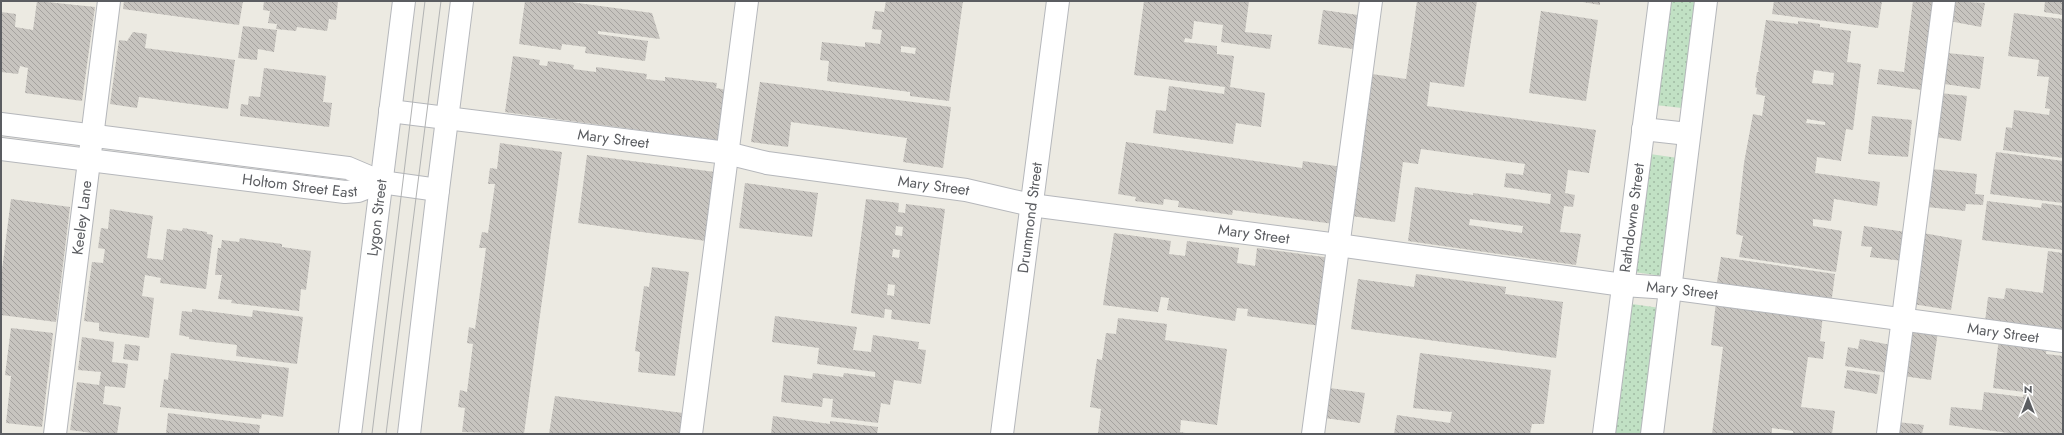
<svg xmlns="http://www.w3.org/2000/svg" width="2064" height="435" viewBox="0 0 2064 435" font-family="Jost,sans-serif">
  <defs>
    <pattern id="grass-dots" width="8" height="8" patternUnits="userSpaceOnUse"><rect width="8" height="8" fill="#c1e1c4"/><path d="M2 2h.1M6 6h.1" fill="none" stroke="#a0baa3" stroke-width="1.8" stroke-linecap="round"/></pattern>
    <pattern id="building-back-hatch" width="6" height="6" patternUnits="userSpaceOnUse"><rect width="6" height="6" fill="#c7c4bf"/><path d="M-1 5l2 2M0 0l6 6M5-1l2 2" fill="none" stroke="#a5a29f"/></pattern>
  </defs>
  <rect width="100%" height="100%" fill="#eceae2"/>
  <path fill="url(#grass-dots)" d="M1668,1H1696L1682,108L1655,105Z
    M1650,154L1678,158L1662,276L1634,272Z
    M1632,304L1660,308L1643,434H1615Z"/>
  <path fill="url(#building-back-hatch)" fill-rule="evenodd" d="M37,1L95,7L82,101L25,93L28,68L20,66L18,74L1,72V12L16,14L15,27L33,30Z
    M124,1H243L239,25L123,9Z
    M264,1H338L336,20L329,19L327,31L297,27L296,31L276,29L277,24L268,23L270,11L263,10Z
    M525,1H563L652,13L660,39L598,31V34L648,41L645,61L585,53L586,47L562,44L561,50L519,44Z
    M886,1H963L949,101L910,96V92L827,81L829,61L820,60L822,42L865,47V42L880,44L882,30L872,29L875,11L884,12ZM901,46L916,48L915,54L901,52Z
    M1144,1H1249L1245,32L1272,35L1270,49L1221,42L1223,25L1194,21L1192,39L1185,38L1184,42L1217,46V54L1234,56L1230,87L1265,93L1261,127L1236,123L1233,144L1153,133L1156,110L1166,111L1169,86L1224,94L1225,87L1134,75Z
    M1417,1H1477L1464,87L1430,82L1427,106L1596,130L1589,173L1568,170L1565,193L1575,195L1573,207L1564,206L1560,232L1581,234L1576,265L1408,241L1415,187L1473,195V193L1550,204L1551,194L1504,187L1506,173L1523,175L1525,164L1421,149L1418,164L1403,162L1395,222L1351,216L1372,74L1406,79ZM1470,219L1523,226L1522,233L1469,225Z
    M1577,1H1600V5Z
    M1774,1H1882L1878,28L1772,14Z
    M1913,1H1934L1922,90L1877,84L1879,69L1904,72Z
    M1952,1L1985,3L1981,27L1949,21Z
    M2045,1H2063V15L2044,12Z
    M1323,10L1358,15L1353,49L1318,44Z
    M1541,11L1598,20L1586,101L1529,93Z
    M2014,13L2063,19V158L2003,150L2006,127L2012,128L2014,110L2049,115L2050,109L2045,108L2049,77L2037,76L2039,60L2008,56Z
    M1766,20L1798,24V21L1820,24V27L1851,31L1847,62L1861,64L1853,130L1846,129L1841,161L1817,157L1815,173L1880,182L1877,206L1834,199L1831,221L1813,219V226L1842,231L1836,272L1739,257L1743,236L1736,234L1744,163L1753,114L1762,116L1765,96L1756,94L1757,88L1755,87L1757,72H1759L1758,70ZM1814,70L1834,73L1833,85L1812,83ZM1807,119L1825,122V125L1806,123Z
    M243,26L277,30L274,52L258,49L257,60L238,58Z
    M133,32L147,34L145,48L235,60L228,109L139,97L137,108L110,104L119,40L127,41Z
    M1948,53L1984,57L1980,89L1944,84Z
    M513,56L540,60L539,65L547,66L548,61L574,65L573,69L596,72V67L647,74L646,79L665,81V77L717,83L716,88L727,90L720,141L505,112Z
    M264,68L326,76L323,102L332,103L329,127L240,116L241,104L248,105L249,96L260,97Z
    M760,82L951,107L943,168L903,162L907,138L791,122L788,147L751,142Z
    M1940,93L1967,96L1961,141L1935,137Z
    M1872,116L1912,120L1908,157L1868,154Z
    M1126,142L1302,168L1303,161L1342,167L1334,224L1233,210L1232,215L1178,207L1179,201L1164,199L1163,205L1135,201L1136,197L1118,194Z
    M500,143L562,152L524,434L462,432L465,408L458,407L460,390L467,392L473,344L467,343L469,327L475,329L486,248H479L482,232L488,233L495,184H488L490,168L497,169Z
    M1996,152L2063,161V203L1990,194Z
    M587,155L715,172L706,241L578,223Z
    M1932,169L1977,174L1975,194L1984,195L1983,205L1966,204L1965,211L1927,207Z
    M745,183L818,193L812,237L739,228Z
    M11,199L70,207L56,322L1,315V278Z
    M866,199L899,203L898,212L905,213L906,204L945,209L930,324L891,319L892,310L885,309L884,318L851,313ZM896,226L903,227L902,236L895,235ZM893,249L900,250L899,258L892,257ZM888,284L895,285L894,296L887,295Z
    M1987,201L2041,208L2042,203L2063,206V250L1982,240Z
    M110,209L153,216L147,258L163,260L167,229L182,231L183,228L207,232V234L213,235L206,289L160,283L161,278L145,275L142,296L154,298L149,338L99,331V323L84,321L92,262L103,263L105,249L98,248L101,228L108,229Z
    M1864,226L1906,232L1903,261L1870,257L1872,247L1861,246Z
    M1114,233L1171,241L1169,254L1185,256L1187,241L1239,248L1237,263L1255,266L1257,248L1331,258L1321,326L1247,316L1248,309L1237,308L1235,321L1167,310L1169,298L1161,297L1158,312L1103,305Z
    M1923,233L1962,240L1951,310L1912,304Z
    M240,238L282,244V247L311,251L306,290L301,289L299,311L231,303L232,300L218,299L222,275H215L218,248H221L222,240L239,242Z
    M2048,251L2063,253V332L1985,322L1988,297L2004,299L2006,288L2043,293Z
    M1721,257L1835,274L1831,305L1716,288Z
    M652,267L689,272L675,376L638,372L640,352L635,351L644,286L649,287Z
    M1416,274L1506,287L1505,294L1563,302L1556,358L1351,329L1358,279L1414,287Z
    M1716,302L1823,315L1820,341L1825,342L1823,359L1808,357L1801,407L1835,411L1832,434H1793V431L1772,428V434H1712L1723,347L1711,345Z
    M192,309L252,317L253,310L303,317L297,364L236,356L237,345L189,339V337L179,335L182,311L192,312Z
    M775,316L857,327L853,350L871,352L873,335L919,342L918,349L926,350L921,384L894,380L890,405L881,403L878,423L831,417L833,399L823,398L822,407L781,402L784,375L812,379L813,373L843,377L844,373L875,377V372L817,364L819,348L772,342Z
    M1118,318L1167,324L1165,340L1227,349L1217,425L1181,420L1180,432L1191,434H1098L1101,409L1090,407L1097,359L1102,360L1106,333L1116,334Z
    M1909,326L1938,331L1931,380L1903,376Z
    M11,328L53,333L42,427L6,423L11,376L5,375Z
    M82,337L114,342L112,362L128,364L125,388L105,386L103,404L121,407L117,434H100L70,430L77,382L99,385L101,372L78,370Z
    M1999,338L2047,345L2046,354L2063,356L2062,434H2016L1949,425L1951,407L1982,410L1984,392L2023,397L2024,392L1993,388Z
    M1860,339L1891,345L1887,373L1845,366L1848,347L1858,349Z
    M125,344L140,346L138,361L123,359Z
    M171,353L289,368L283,417L262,414L261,419L160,407L164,379L168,380Z
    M1420,353L1551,370L1544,424H1532L1530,434H1394L1397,415L1450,423L1452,412L1413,408Z
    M1847,370L1880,375L1877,394L1844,388Z
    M1330,388L1365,393L1360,423L1325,418Z
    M555,396L683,413L680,434H549Z
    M168,413L260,425L259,433L262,434H166Z
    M773,416L830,424V421L878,427L877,434H771Z
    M1897,422L1924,425L1922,434H1896Z"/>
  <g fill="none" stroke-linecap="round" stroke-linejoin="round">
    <g stroke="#b5b7bb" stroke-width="24">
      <g id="minor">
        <path id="s1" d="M390,111L727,153L767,163L966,190L1031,205L1338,245L1623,285L1669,288L2063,341"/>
        <path d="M1,124L348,168L381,182L438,190"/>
        <path d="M1643,129L1688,134"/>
        <path id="s2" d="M1,149L345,192L358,191L381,182"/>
        <path id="s3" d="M55,434L109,1"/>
        <path id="s4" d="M350,434L404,1"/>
        <path d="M409,434L438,190L462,1"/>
        <path d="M691,434L747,1"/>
        <path id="s5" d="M1002,434L1058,1"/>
        <path d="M1313,434L1371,1"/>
        <path id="s6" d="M1604,434L1660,1"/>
        <path d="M1652,434L1706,1"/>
        <path d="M1888,434L1944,1"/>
      </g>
    </g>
    <use href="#minor" stroke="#fff" stroke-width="22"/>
    <path stroke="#b2b3b3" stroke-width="1" d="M372,434L425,1
      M386,434L441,1"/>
  </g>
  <g text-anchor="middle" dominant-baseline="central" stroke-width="3.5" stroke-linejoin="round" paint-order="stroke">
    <g font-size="15" fill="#5b5d61" stroke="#fff">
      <text stroke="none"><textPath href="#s1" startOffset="225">Mary Street</textPath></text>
      <text stroke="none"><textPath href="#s2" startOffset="301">Holtom Street East</textPath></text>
      <text stroke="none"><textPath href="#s1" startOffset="549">Mary Street</textPath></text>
      <text stroke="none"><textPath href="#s3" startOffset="218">Keeley Lane</textPath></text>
      <text stroke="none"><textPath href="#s4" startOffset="218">Lygon Street</textPath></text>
      <text stroke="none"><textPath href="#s5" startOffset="218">Drummond Street</textPath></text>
      <text stroke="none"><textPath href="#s6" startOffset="218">Rathdowne Street</textPath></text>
      <text stroke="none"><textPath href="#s1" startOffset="873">Mary Street</textPath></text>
      <text stroke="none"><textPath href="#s1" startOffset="1305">Mary Street</textPath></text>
      <text stroke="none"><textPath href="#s1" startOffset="1629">Mary Street</textPath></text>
    </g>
  </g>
  <rect width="2064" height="435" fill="none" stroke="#5b5d61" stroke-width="4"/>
  <g transform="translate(2028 399)" stroke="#ffffff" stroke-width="3" paint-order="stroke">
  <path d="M0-3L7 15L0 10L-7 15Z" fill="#5b5d61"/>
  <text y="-6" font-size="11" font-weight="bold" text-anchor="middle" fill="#5b5d61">N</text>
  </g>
</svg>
